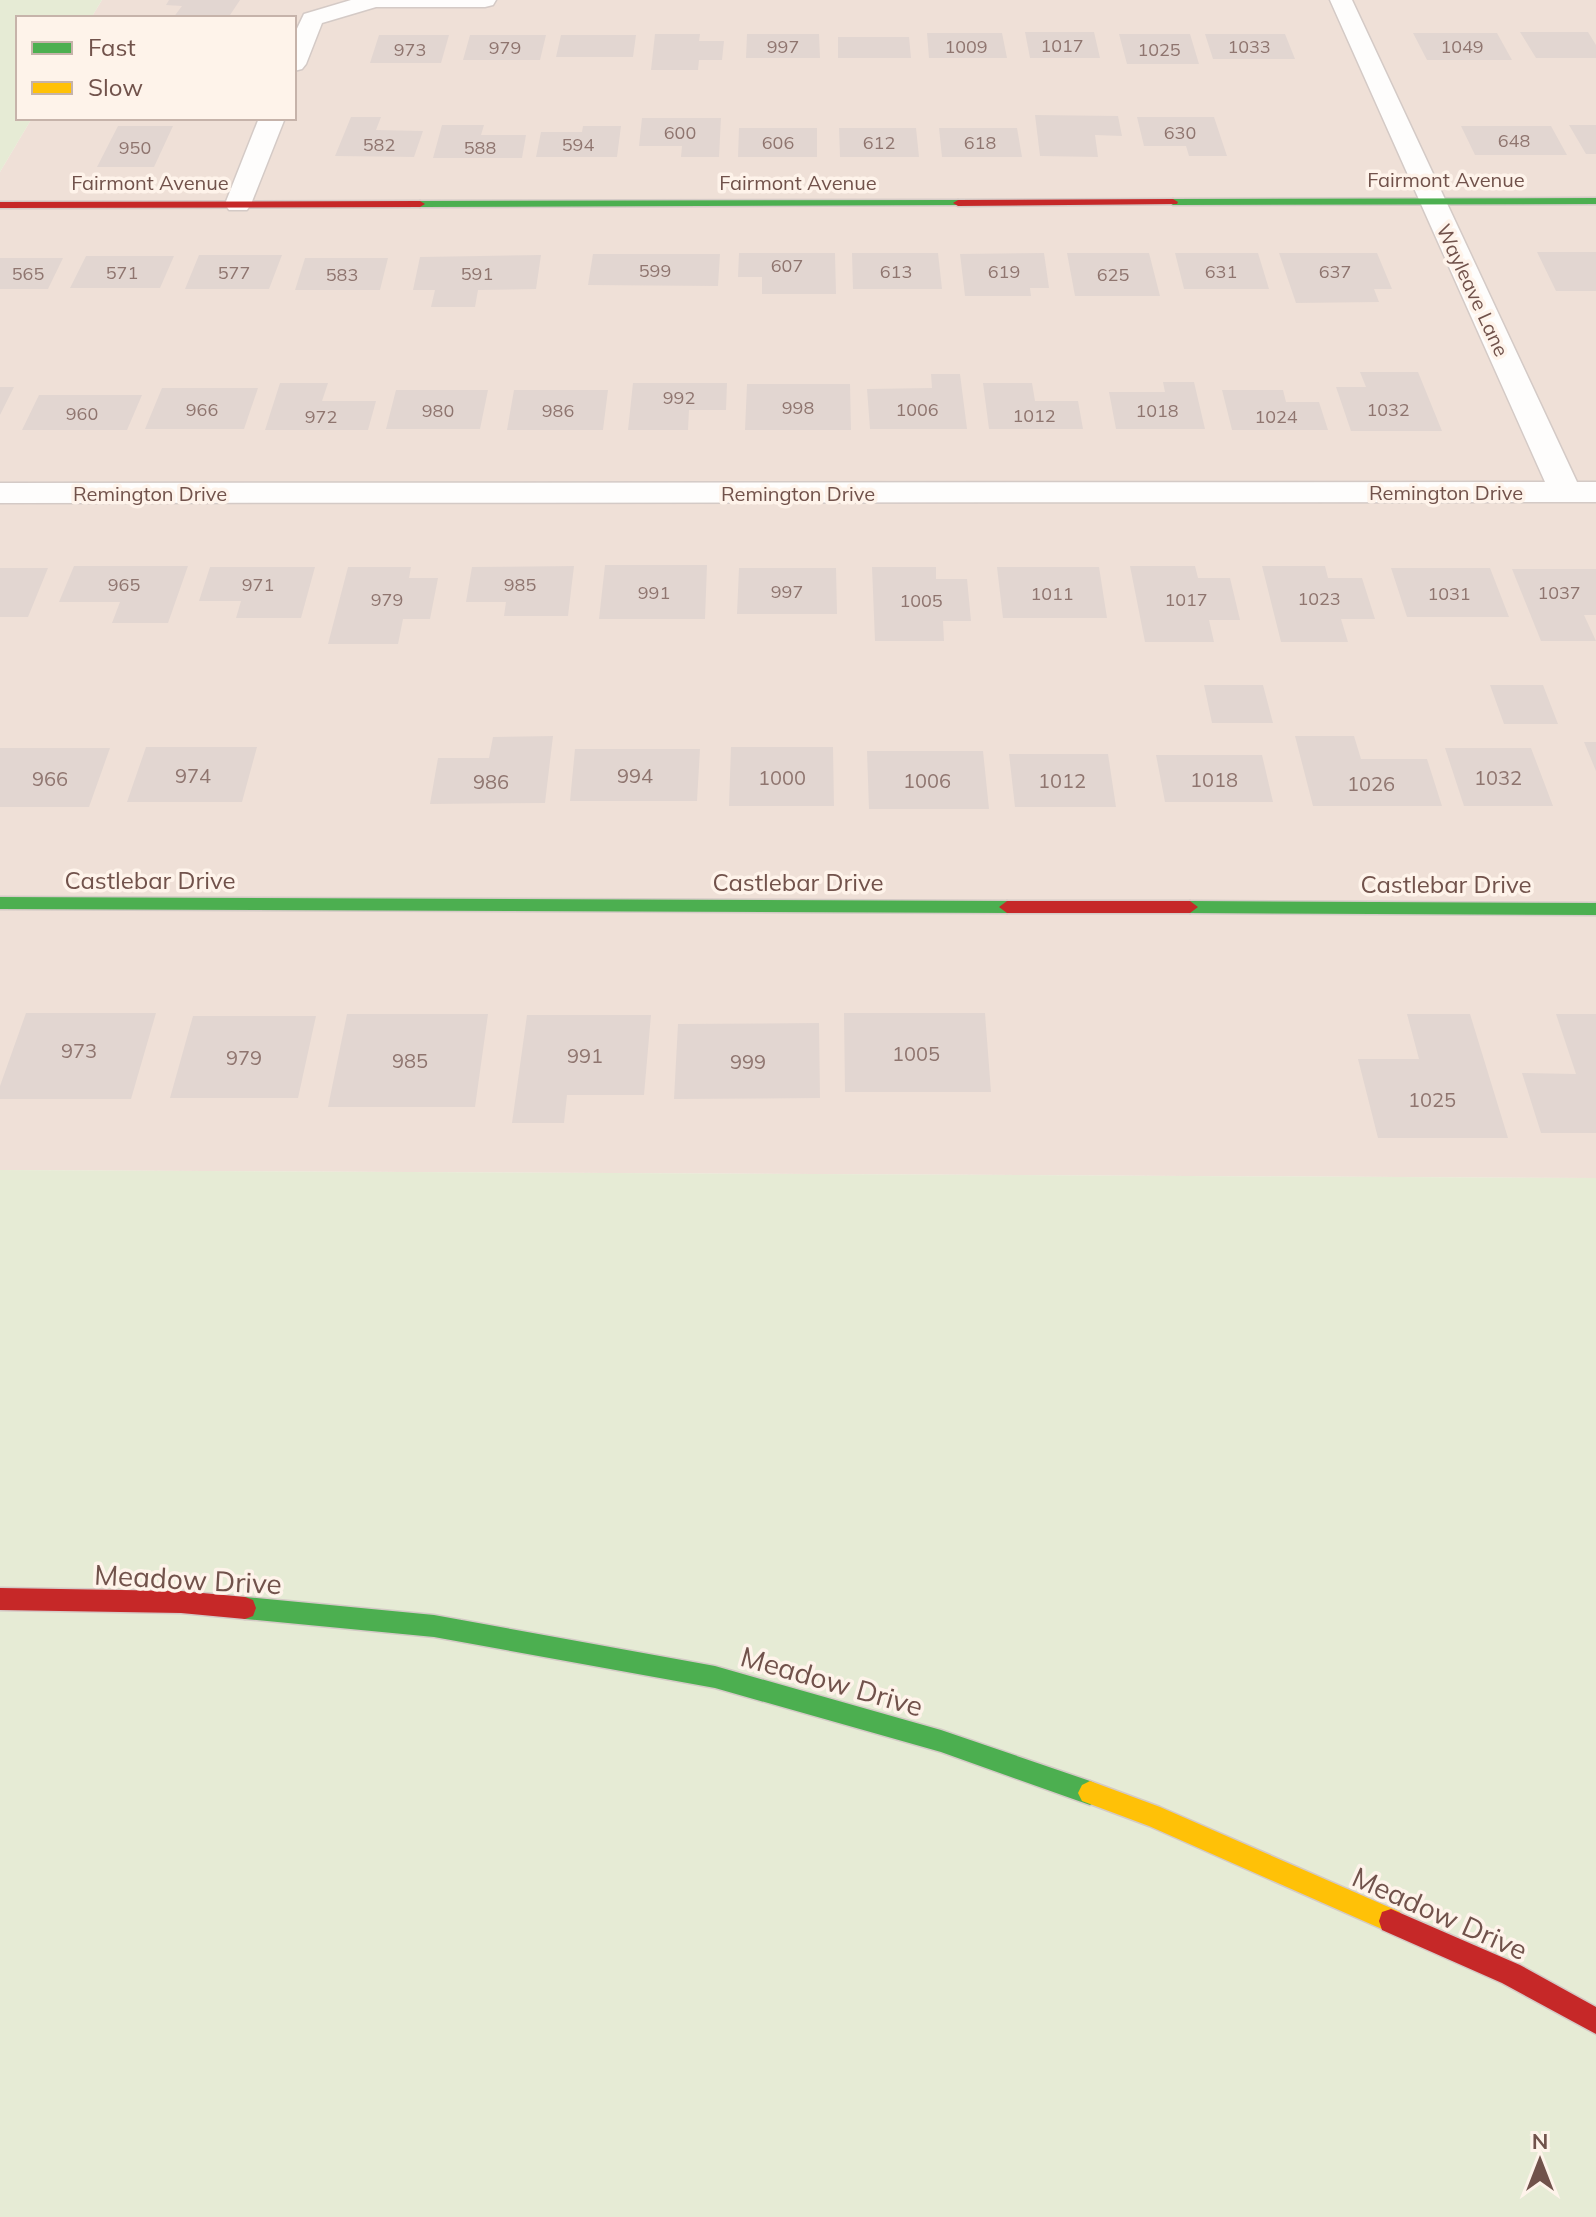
<svg xmlns="http://www.w3.org/2000/svg" width="1596" height="2217" viewBox="0 0 1596 2217" font-family="Mulish,sans-serif">
  <rect width="100%" height="100%" fill="#f6efe9"/>
  <path fill="#efe0d7" d="M102,0H1596V1178L0,1170V172L32,118H294V18H91Z"/>
  <path fill="#e6ebd5" d="M0,0H102L91,18H18V118H32L0,172Z
    M0,1170L1596,1178V2217H0Z"/>
  <path fill="#e2d6d1" d="M169,0H240L228,18H173L182,6L166,5Z
    M1025,32H1094L1100,58H1030Z
    M1520,32H1588L1596,45V58H1536Z
    M927,33H1002L1007,58H929Z
    M1413,33H1497L1512,60H1427Z
    M655,34H700L699,41H724L722,60H699L698,70H651Z
    M747,34H819L820,58H746Z
    M1119,34H1190L1199,64H1127Z
    M1205,34H1285L1295,59H1213Z
    M379,35H449L441,63H370Z
    M470,35H546L540,60H463Z
    M561,35H636L633,57H556Z
    M838,37H909L911,58H838Z
    M1035,115L1118,116L1122,136L1095,135L1098,157L1040,156Z
    M351,117H381L376,130L423,131L414,157L335,156Z
    M1137,117H1214L1227,156H1189L1186,146H1144Z
    M642,118H721L719,157H681L682,146H639Z
    M442,125H484L481,135H526L522,158H433Z
    M1569,125H1596V154H1586Z
    M118,126H173L154,167H97Z
    M583,126H621L617,157H536L541,132H582Z
    M1461,126H1551L1567,155H1475Z
    M739,128H817V157H738Z
    M839,128H916L919,157H840Z
    M939,128H1017L1022,157H942Z
    M1537,252H1596V291H1556Z
    M739,253H835L836,294H762V277H738Z
    M852,253H938L942,289H853Z
    M1044,253L1049,288H1030L1031,296H965L960,254Z
    M1067,253H1149L1160,296H1075Z
    M1175,253H1258L1269,289H1184Z
    M1279,253H1377L1392,289H1374L1379,302L1296,303Z
    M593,254H720L718,286L588,285Z
    M199,255H282L269,289H185Z
    M541,255L536,289L478,290L475,307H431L435,290H413L420,257Z
    M86,256H174L160,288H70Z
    M0,258H63L48,289H0Z
    M305,258H388L380,290H295Z
    M1360,372H1418L1442,431H1351L1336,387H1366Z
    M931,374H960L967,429H870L867,389L932,388Z
    M1163,382H1194L1205,429H1116L1109,392H1165Z
    M280,383H328L322,401H376L368,430H265Z
    M633,383H727L726,410H689L688,430H628Z
    M983,383H1032L1035,401H1078L1083,429H989Z
    M747,384H850L851,430H745Z
    M0,387H14L0,415Z
    M162,388H258L244,429H145Z
    M396,390H488L480,429H386Z
    M514,390H608L603,430H507Z
    M1222,390H1283L1286,402H1319L1328,430H1232Z
    M39,395H142L127,430H22Z
    M605,565H707L705,619H599Z
    M74,566H188L168,623H112L120,602H59Z
    M574,566L568,616H504L506,602H466L472,567Z
    M1130,566H1195L1198,578H1230L1240,620H1209L1214,642H1145Z
    M1262,566H1325L1328,578H1362L1375,619H1341L1348,642H1281Z
    M210,567H315L301,618H236L241,601H199Z
    M348,567H411L409,578H438L430,619H403L398,644H328Z
    M872,567H936V579H967L971,621H943L944,641H875Z
    M997,567H1099L1107,618H1003Z
    M0,568H48L28,617H0Z
    M739,568H836L837,614H737Z
    M1391,568H1490L1509,617H1407Z
    M1512,569H1596V615H1584L1596,641H1541Z
    M1204,685H1263L1273,723H1212Z
    M1490,685H1543L1558,724H1504Z
    M553,736L545,803L430,804L438,758H489L493,737Z
    M1295,736H1354L1361,759H1427L1442,806H1313Z
    M1584,742H1596V771Z
    M146,747H257L242,802H127Z
    M731,747H833L834,806H729Z
    M0,748H110L89,807H0Z
    M1445,748H1531L1553,806H1464Z
    M575,749H700L697,801H570Z
    M867,751H983L989,809H869Z
    M1009,754H1108L1116,807H1015Z
    M1156,755H1262L1273,802H1165Z
    M26,1013H156L131,1099H0V1086Z
    M844,1013H985L991,1092H845Z
    M347,1014H488L475,1107H328Z
    M1407,1014H1470L1508,1138H1378L1358,1059H1419Z
    M1556,1014H1596V1133H1541L1522,1073L1576,1074Z
    M527,1015H651L644,1095H567L564,1123H512Z
    M193,1016H316L298,1098H170Z
    M819,1023L820,1098L674,1099L678,1024Z"/>
  <g fill="none" stroke-linecap="round" stroke-linejoin="round">
    <g stroke="#d4cac6" stroke-width="3">
      <path id="street" d="M351,0H496L493,5L485,7H376L322,23L306,64L302,69L294,71V35L304,14Z
        M1330,0H1352L1577,482H1596V502L0,503V483L1545,482Z
        M259,118H285L251,204L247,210H229L225,204Z"/>
    </g>
    <g stroke="#d4cac6" stroke-width="3">
      <path id="fast" d="M1596,198V204L1173,205L1168,202L1173,199Z
        M958,200L963,203L962,205L420,207L415,204L420,201Z
        M0,897L1007,901L1015,907L1007,913L0,909Z
        M1190,901L1596,903V915L1190,913L1182,907Z
        M245,1597L434,1615L715,1666L941,1730L1090,1781L1098,1785L1102,1793L1098,1801L1090,1805L941,1752L715,1688L434,1637L245,1619L237,1616L234,1608L237,1600Z"/>
    </g>
    <g stroke="#d4cac6" stroke-width="3">
      <path id="slow" d="M1090,1781L1160,1807L1400,1912L1403,1921L1400,1930L1391,1933L1149,1826L1082,1801L1078,1793L1082,1785Z"/>
    </g>
    <g stroke="#d4cac6" stroke-width="3">
      <path id="jam" d="M1173,199L1178,202L1177,204L958,206L953,203L958,200Z
        M0,202L420,201L425,204L420,207L0,208Z
        M1007,901H1190L1198,907L1190,913H1007L999,907Z
        M0,1588L181,1591L245,1597L253,1600L256,1608L253,1616L245,1619L181,1613L0,1610Z
        M1391,1909L1520,1965L1596,2007V2034L1502,1983L1382,1930L1379,1921L1382,1912Z"/>
    </g>
    <use href="#street" fill="#fefdfc" fill-rule="evenodd"/>
    <use href="#fast" fill="#4caf50" fill-rule="evenodd"/>
    <use href="#slow" fill="#ffc107" fill-rule="evenodd"/>
    <use href="#jam" fill="#c62828" fill-rule="evenodd"/>
  </g>
  <g text-anchor="middle" dominant-baseline="central" stroke-width="7" stroke-linejoin="round" paint-order="stroke">
    <g font-size="18" fill="#8f756f">
      <text x="1062" y="45">1017</text>
      <text x="783" y="46">997</text>
      <text x="966" y="46">1009</text>
      <text x="1249" y="46">1033</text>
      <text x="1462" y="46">1049</text>
      <text x="505" y="47">979</text>
      <text x="410" y="49">973</text>
      <text x="1159" y="49">1025</text>
      <text x="680" y="132">600</text>
      <text x="1180" y="132">630</text>
      <text x="1514" y="140">648</text>
      <text x="778" y="142">606</text>
      <text x="879" y="142">612</text>
      <text x="980" y="142">618</text>
      <text x="379" y="144">582</text>
      <text x="578" y="144">594</text>
      <text x="135" y="147">950</text>
      <text x="480" y="147">588</text>
      <text x="787" y="265">607</text>
      <text x="655" y="270">599</text>
      <text x="896" y="271">613</text>
      <text x="1004" y="271">619</text>
      <text x="1221" y="271">631</text>
      <text x="1335" y="271">637</text>
      <text x="122" y="272">571</text>
      <text x="234" y="272">577</text>
      <text x="28" y="273">565</text>
      <text x="477" y="273">591</text>
      <text x="342" y="274">583</text>
      <text x="1113" y="274">625</text>
      <text x="679" y="397">992</text>
      <text x="798" y="407">998</text>
      <text x="202" y="409">966</text>
      <text x="917" y="409">1006</text>
      <text x="1388" y="409">1032</text>
      <text x="438" y="410">980</text>
      <text x="558" y="410">986</text>
      <text x="1157" y="410">1018</text>
      <text x="82" y="413">960</text>
      <text x="1034" y="415">1012</text>
      <text x="321" y="416">972</text>
      <text x="1276" y="416">1024</text>
      <text x="124" y="584">965</text>
      <text x="258" y="584">971</text>
      <text x="520" y="584">985</text>
      <text x="787" y="591">997</text>
      <text x="654" y="592">991</text>
      <text x="1559" y="592">1037</text>
      <text x="1052" y="593">1011</text>
      <text x="1449" y="593">1031</text>
      <text x="1319" y="598">1023</text>
      <text x="387" y="599">979</text>
      <text x="1186" y="599">1017</text>
      <text x="921" y="600">1005</text>
    </g>
    <g font-size="20" fill="#71524b" stroke="#fef3ea">
      <text x="1446" y="179">Fairmont Avenue</text>
      <text x="150" y="182">Fairmont Avenue</text>
      <text x="798" y="182">Fairmont Avenue</text>
      <text transform="translate(1473 290) rotate(65)">Wayleave Lane</text>
      <text x="1446" y="492">Remington Drive</text>
      <text x="150" y="493">Remington Drive</text>
      <text x="798" y="493">Remington Drive</text>
    </g>
    <g font-size="20" fill="#8f756f">
      <text x="193" y="775">974</text>
      <text x="635" y="775">994</text>
      <text x="782" y="777">1000</text>
      <text x="1498" y="777">1032</text>
      <text x="50" y="778">966</text>
      <text x="1214" y="779">1018</text>
      <text x="927" y="780">1006</text>
      <text x="1062" y="780">1012</text>
      <text x="491" y="781">986</text>
      <text x="1371" y="783">1026</text>
      <text x="79" y="1050">973</text>
      <text x="916" y="1053">1005</text>
      <text x="585" y="1055">991</text>
      <text x="244" y="1057">979</text>
      <text x="410" y="1060">985</text>
      <text x="748" y="1061">999</text>
      <text x="1432" y="1099">1025</text>
    </g>
    <g font-size="24" fill="#71524b" stroke="#fef3ea">
      <text x="150" y="880">Castlebar Drive</text>
      <text x="798" y="882">Castlebar Drive</text>
      <text x="1446" y="884">Castlebar Drive</text>
    </g>
    <g font-size="28" fill="#71524b" stroke="#fef3ea">
      <text transform="translate(188 1579) rotate(3)">Meadow Drive</text>
      <text transform="translate(832 1681) rotate(16)">Meadow Drive</text>
      <text transform="translate(1440 1913) rotate(24)">Meadow Drive</text>
    </g>
  </g>
  <rect x="16" y="16" width="280" height="104" fill="#fef3ea" stroke="#c6b3aa" stroke-width="2"/>
  <rect x="32" y="42" width="40" height="12" fill="#4caf50" stroke="#c6b3aa" stroke-width="2"/>
  <text x="88" y="56" font-size="24" fill="#71524b">Fast</text>
  <rect x="32" y="82" width="40" height="12" fill="#ffc107" stroke="#c6b3aa" stroke-width="2"/>
  <text x="88" y="96" font-size="24" fill="#71524b">Slow</text>
  <g transform="translate(1540 2161)" stroke="#fef3ea" stroke-width="6" paint-order="stroke">
  <path d="M0-6L14 30L0 20L-14 30Z" fill="#71524b"/>
  <text y="-12" font-size="22" font-weight="bold" text-anchor="middle" fill="#71524b">N</text>
  </g>
</svg>
